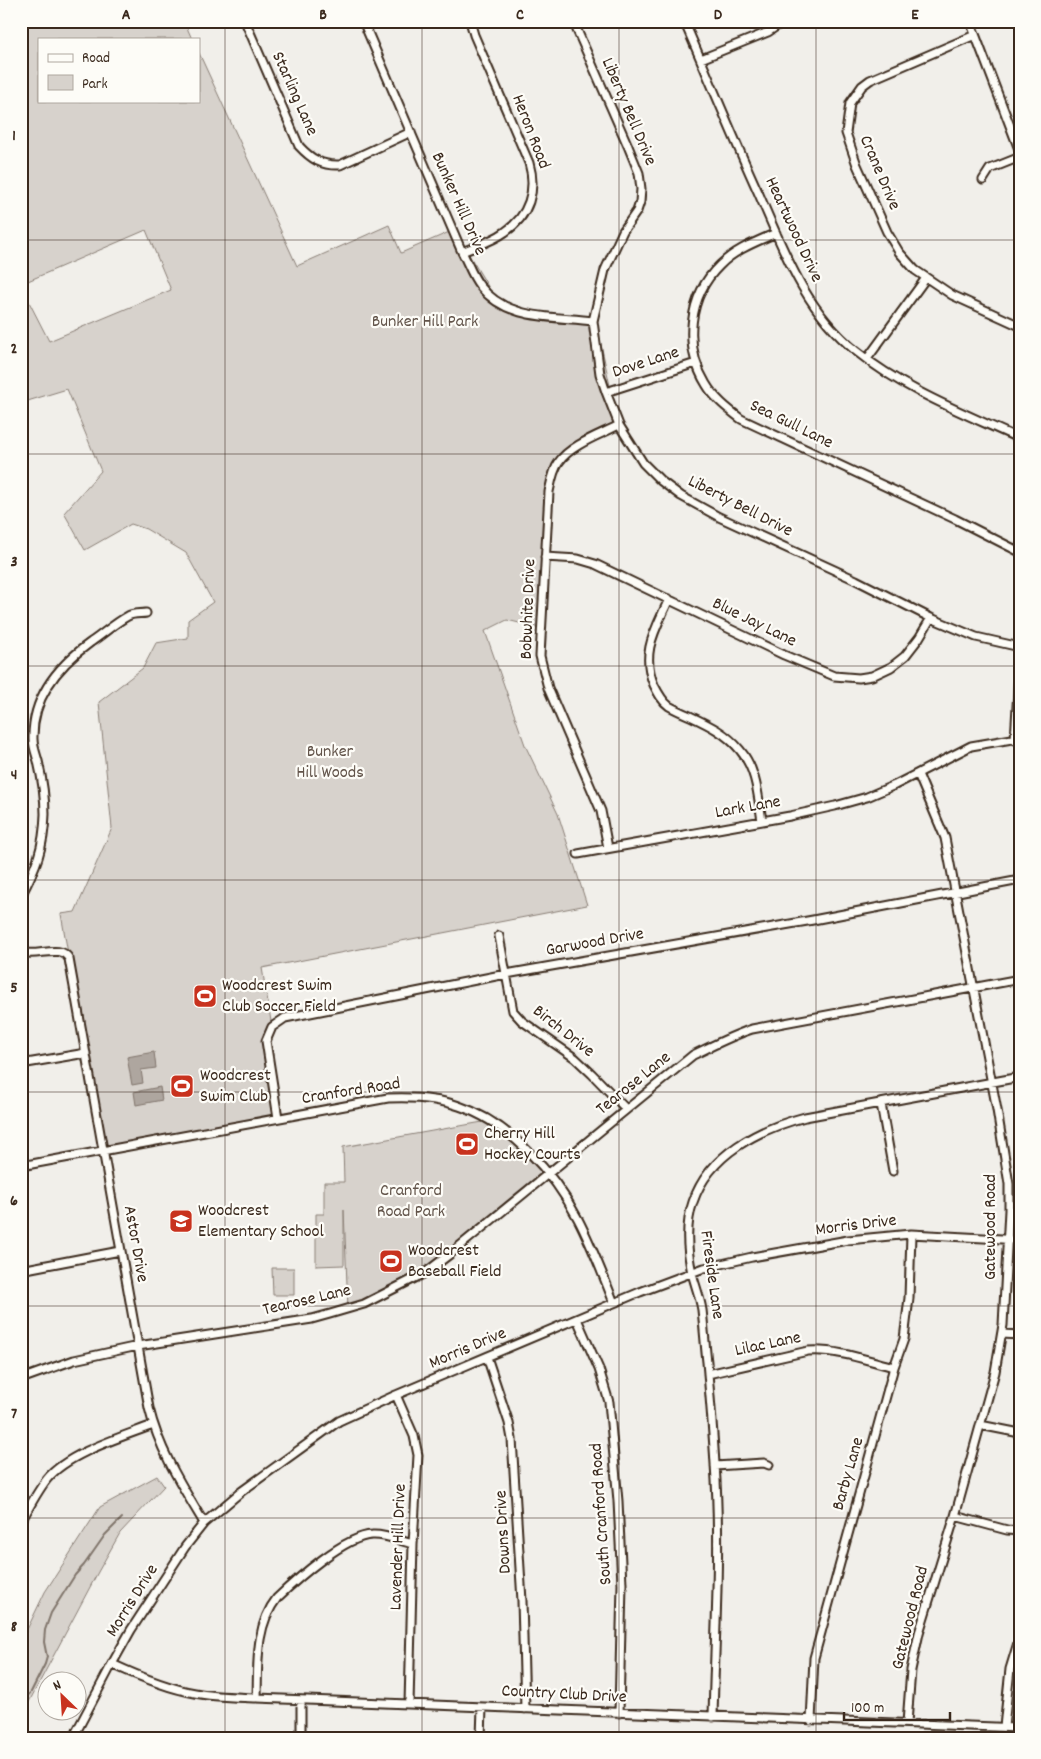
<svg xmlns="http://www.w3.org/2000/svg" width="1041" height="1759" viewBox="0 0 1041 1759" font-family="Dekko,sans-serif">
  <rect width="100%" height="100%" fill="#f1efea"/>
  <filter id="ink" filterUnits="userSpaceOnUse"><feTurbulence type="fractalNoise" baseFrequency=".02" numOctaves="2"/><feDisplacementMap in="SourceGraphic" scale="10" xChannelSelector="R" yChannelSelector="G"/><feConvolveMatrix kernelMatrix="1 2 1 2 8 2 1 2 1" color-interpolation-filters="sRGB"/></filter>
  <g filter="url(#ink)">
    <path fill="#d7d2cc" stroke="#897e75" d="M21,21H184L192,39H39V101H199V53L297,266L389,225L401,253L454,230L495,298L560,321L595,317L619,427L570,454L551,480L544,629L507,620L485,631L525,745L558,814L587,905L262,968L272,1027L267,1035L278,1118L103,1150L61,914L75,912L112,828L99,702L143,668L156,643L188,638V620L213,602L186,553L146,529L131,524L85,550L64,513L101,471L67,389L21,403V298L26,296L49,341L171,290L146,230L21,284Z
      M488,1121L500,1128L549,1175L425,1273L348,1309L344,1210V1265L316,1266V1214H324V1182H344L343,1147Z
      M272,1268H294V1295H273Z
      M157,1476L164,1486L120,1533L98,1572L21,1717V1642L45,1592L100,1507Z"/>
    <path fill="#aea69f" stroke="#80746b" d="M154,1052L156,1068L141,1070L143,1083L132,1085L127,1057Z
      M160,1087L162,1100L136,1105L134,1092Z"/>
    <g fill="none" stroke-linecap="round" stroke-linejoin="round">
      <path stroke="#80746b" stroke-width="2" d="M21,1703L31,1692L45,1664L47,1657L44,1642L45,1630L51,1613L75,1575L84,1565L105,1535L122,1518"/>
      <g stroke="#3b2a1e" stroke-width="11">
        <path id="minor" d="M245,21L299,146C311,159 322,166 340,165L411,132
          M363,21L462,252C468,263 472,276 480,286C507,321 554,316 593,321
          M573,21L628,146L639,173L641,189L640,202L637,211L623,231L605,270L593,321L600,374L606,392L619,425L643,463L661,481L681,496L719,517L856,580L931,618L976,637L1020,647
          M684,21C709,78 732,135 758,192C784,251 804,309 856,351C904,390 964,413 1020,439
          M970,21L1020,152
          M975,35L870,80L862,86L850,103L846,133L857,165L887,232L899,252L915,270L952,295L1020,326
          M701,59L768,32L784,21
          M983,180L990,169L1020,157
          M776,233C756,242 736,249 720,265C688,296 683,346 706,384C714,398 728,409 741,419L955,519L1020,552
          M462,252C476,246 493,241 505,232C529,216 537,190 529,163L474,35L470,21
          M867,359L926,278
          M606,392L696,363
          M545,557L578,559L595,564L784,655L834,676L859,678L872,676L891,667L905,656L919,638L931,618
          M669,599C656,629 640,652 654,685C658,693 662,701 669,706C676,710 683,713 690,716C709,725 726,733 740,750C757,770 758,796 762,821
          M1015,740L1020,655
          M608,848L601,811L548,688L540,656L549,492C551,482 553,470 559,462C570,445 602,434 619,425
          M578,854L790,816L835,806L867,797L895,785L971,746L1012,739L1020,740
          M21,896C36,867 44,848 45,814C45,796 42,778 38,761C36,754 33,746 33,739C32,697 59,665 91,642C103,634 115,623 128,616C133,613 141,614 146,613
          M499,936L513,1011L522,1021L575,1058L592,1074L626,1109
          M21,952C36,958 61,943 69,959L149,1408C159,1450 182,1486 204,1523
          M21,1064L86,1053
          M881,1104L893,1171
          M278,1118L266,1041L272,1027L285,1018L506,974L813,920L1020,880
          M21,1166L388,1098C411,1097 437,1098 459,1106C510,1123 554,1173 578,1219C592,1246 603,1275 614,1303
          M21,1270L120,1251
          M577,1319L599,1369L609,1402L618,1501L622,1584L619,1713
          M1002,1334L1020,1335
          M487,1357L509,1423L512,1439L522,1601L525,1709
          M708,1374L808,1351C837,1349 866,1360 894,1367
          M21,1379L74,1360L138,1346L312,1319L330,1314L364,1304L425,1273L450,1254L693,1055C712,1046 731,1036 752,1029L1020,979
          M396,1395L414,1436L418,1455L413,1544L409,1704
          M980,1425L1020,1433
          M715,1466L764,1463L769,1465
          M955,1516L1007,1530L1020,1531
          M21,1522C29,1507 37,1492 47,1479C68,1453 122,1437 153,1425
          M112,1664C138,1676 166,1688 195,1693C215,1697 237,1697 257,1698L1020,1728
          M257,1698C258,1664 255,1626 277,1598C297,1579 345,1536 372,1535C386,1534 400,1541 413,1544
          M301,1700V1738
          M713,1717C715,1633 721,1548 715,1464C713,1430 710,1396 707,1362C705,1345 704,1327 702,1310C700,1297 695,1285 692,1273C687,1250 685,1225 693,1202C709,1154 759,1129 805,1117L1020,1077
          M811,1721L814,1658L894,1367L904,1339L909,1298L911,1234
          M907,1723L911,1670L919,1633L955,1516L995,1372L1003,1325L1009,1210V1184L997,1110L945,838L918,774
          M1004,1727L1010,1669L1020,1636
          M73,1738L112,1664L131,1630L185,1547L204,1523L242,1491L339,1421L396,1395L640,1292L704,1268L752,1257L848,1240L911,1234L1020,1240
          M481,1738L482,1707"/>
      </g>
      <use href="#minor" stroke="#fdfcf7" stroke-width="7"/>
    </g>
  </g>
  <path fill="none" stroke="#3b2a1e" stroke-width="1" stroke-opacity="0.55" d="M225,21V1738M422,21V1738M619,21V1738M816,21V1738M21,240H1020M21,454H1020M21,666H1020M21,880H1020M21,1092H1020M21,1306H1020M21,1518H1020"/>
  <defs>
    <g id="stadium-square" transform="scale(1.25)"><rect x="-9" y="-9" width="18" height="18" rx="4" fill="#c8321e" stroke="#fdfcf7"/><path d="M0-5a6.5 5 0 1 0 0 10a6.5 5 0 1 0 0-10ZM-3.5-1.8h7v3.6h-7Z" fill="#fff"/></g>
    <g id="school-square" transform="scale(1.25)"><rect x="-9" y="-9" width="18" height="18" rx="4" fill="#c8321e" stroke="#fdfcf7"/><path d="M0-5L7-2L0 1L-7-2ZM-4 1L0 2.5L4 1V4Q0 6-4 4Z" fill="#fff"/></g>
  </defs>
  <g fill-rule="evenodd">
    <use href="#stadium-square" x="205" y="996"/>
    <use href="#stadium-square" x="182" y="1086"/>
    <use href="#stadium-square" x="467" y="1144"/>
    <use href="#school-square" x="181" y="1221"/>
    <use href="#stadium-square" x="391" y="1261"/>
  </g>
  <g text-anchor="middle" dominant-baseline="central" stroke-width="4.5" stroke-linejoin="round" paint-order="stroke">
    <g font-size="18" fill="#3b2a1e" stroke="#fdfcf7">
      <text transform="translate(294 94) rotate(66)">Starling Lane</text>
      <text transform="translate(628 112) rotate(67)">Liberty Bell Drive</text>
      <text transform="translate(530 132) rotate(69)">Heron Road</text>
      <text transform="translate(879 173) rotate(67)">Crane Drive</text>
      <text transform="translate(458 204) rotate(66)">Bunker Hill Drive</text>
      <text transform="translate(793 230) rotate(65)">Heartwood Drive</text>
      <text transform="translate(646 363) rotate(-18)">Dove Lane</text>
      <text transform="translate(791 425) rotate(26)">Sea Gull Lane</text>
      <text transform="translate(740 507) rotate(27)">Liberty Bell Drive</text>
      <text transform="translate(529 609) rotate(-88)">Bobwhite Drive</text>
      <text transform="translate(754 623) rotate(26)">Blue Jay Lane</text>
      <text transform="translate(748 808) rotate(-10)">Lark Lane</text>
      <text transform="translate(595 943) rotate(-10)">Garwood Drive</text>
      <text transform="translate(563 1032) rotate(38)">Birch Drive</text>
      <text transform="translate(634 1084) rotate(-39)">Tearose Lane</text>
      <text transform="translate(351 1092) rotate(-9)">Cranford Road</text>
      <text transform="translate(856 1226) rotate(-7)">Morris Drive</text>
      <text transform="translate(991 1227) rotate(-90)">Gatewood Road</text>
      <text transform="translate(135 1244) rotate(80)">Astor Drive</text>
      <text transform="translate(711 1275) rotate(82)">Fireside Lane</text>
      <text transform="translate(307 1301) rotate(-13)">Tearose Lane</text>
      <text transform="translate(768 1345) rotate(-12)">Lilac Lane</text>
      <text transform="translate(468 1349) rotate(-23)">Morris Drive</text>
      <text transform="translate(849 1474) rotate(-74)">Barby Lane</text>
      <text transform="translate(602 1514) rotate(-94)">South Cranford Road</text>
      <text transform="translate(504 1532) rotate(-93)">Downs Drive</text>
      <text transform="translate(399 1547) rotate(-88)">Lavender Hill Drive</text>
      <text transform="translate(133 1601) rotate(-58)">Morris Drive</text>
      <text transform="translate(911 1618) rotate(-76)">Gatewood Road</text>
      <text transform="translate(564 1695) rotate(3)">Country Club Drive</text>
    </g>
    <g font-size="18" fill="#62544a" stroke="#fdfcf7">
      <text x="425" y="322">Bunker Hill Park</text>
      <text x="330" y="752">Bunker<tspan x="330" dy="21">Hill Woods</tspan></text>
      <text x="411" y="1191">Cranford<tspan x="411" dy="21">Road Park</tspan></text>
    </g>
    <g font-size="18" fill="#3b2a1e" stroke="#fdfcf7" text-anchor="start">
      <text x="222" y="986">Woodcrest Swim<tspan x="222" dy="21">Club Soccer Field</tspan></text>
      <text x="200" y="1076">Woodcrest<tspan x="200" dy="21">Swim Club</tspan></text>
      <text x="484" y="1134">Cherry Hill<tspan x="484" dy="21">Hockey Courts</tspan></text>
      <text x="198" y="1211">Woodcrest<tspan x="198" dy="21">Elementary School</tspan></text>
      <text x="408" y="1251">Woodcrest<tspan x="408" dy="21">Baseball Field</tspan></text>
    </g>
  </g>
  <rect width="1041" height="1759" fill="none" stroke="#fdfcf7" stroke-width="55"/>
  <rect x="38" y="38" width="162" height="65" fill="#fdfcf7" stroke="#afa8a0"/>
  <rect x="48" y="54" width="25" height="8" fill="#fdfcf7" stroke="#afa8a0"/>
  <text x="82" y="62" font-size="15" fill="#3b2a1e">Road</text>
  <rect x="48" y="75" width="25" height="15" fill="#d7d2cc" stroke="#afa8a0"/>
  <text x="82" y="88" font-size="15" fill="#3b2a1e">Park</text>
  <g transform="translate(62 1696) rotate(335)"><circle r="24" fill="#fdfcf7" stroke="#afa8a0"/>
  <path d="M0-4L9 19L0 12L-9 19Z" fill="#c8321e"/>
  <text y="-8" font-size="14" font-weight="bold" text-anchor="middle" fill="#3b2a1e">N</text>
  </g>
  <path d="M844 1712v8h106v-8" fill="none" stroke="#3b2a1e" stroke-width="2.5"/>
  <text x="851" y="1712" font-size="15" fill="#3b2a1e" stroke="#fdfcf7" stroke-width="4" paint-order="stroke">100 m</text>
  <rect x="28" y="28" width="986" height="1704" fill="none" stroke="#3b2a1e" stroke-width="2"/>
  <g font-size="16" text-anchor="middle" font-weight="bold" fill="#3b2a1e">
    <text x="126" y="19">A</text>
    <text x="323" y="19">B</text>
    <text x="520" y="19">C</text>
    <text x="718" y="19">D</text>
    <text x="915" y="19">E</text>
    <text x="14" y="140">1</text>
    <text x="14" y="353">2</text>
    <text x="14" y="566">3</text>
    <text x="14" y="779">4</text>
    <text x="14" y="992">5</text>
    <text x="14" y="1205">6</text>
    <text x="14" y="1418">7</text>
    <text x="14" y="1631">8</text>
  </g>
</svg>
